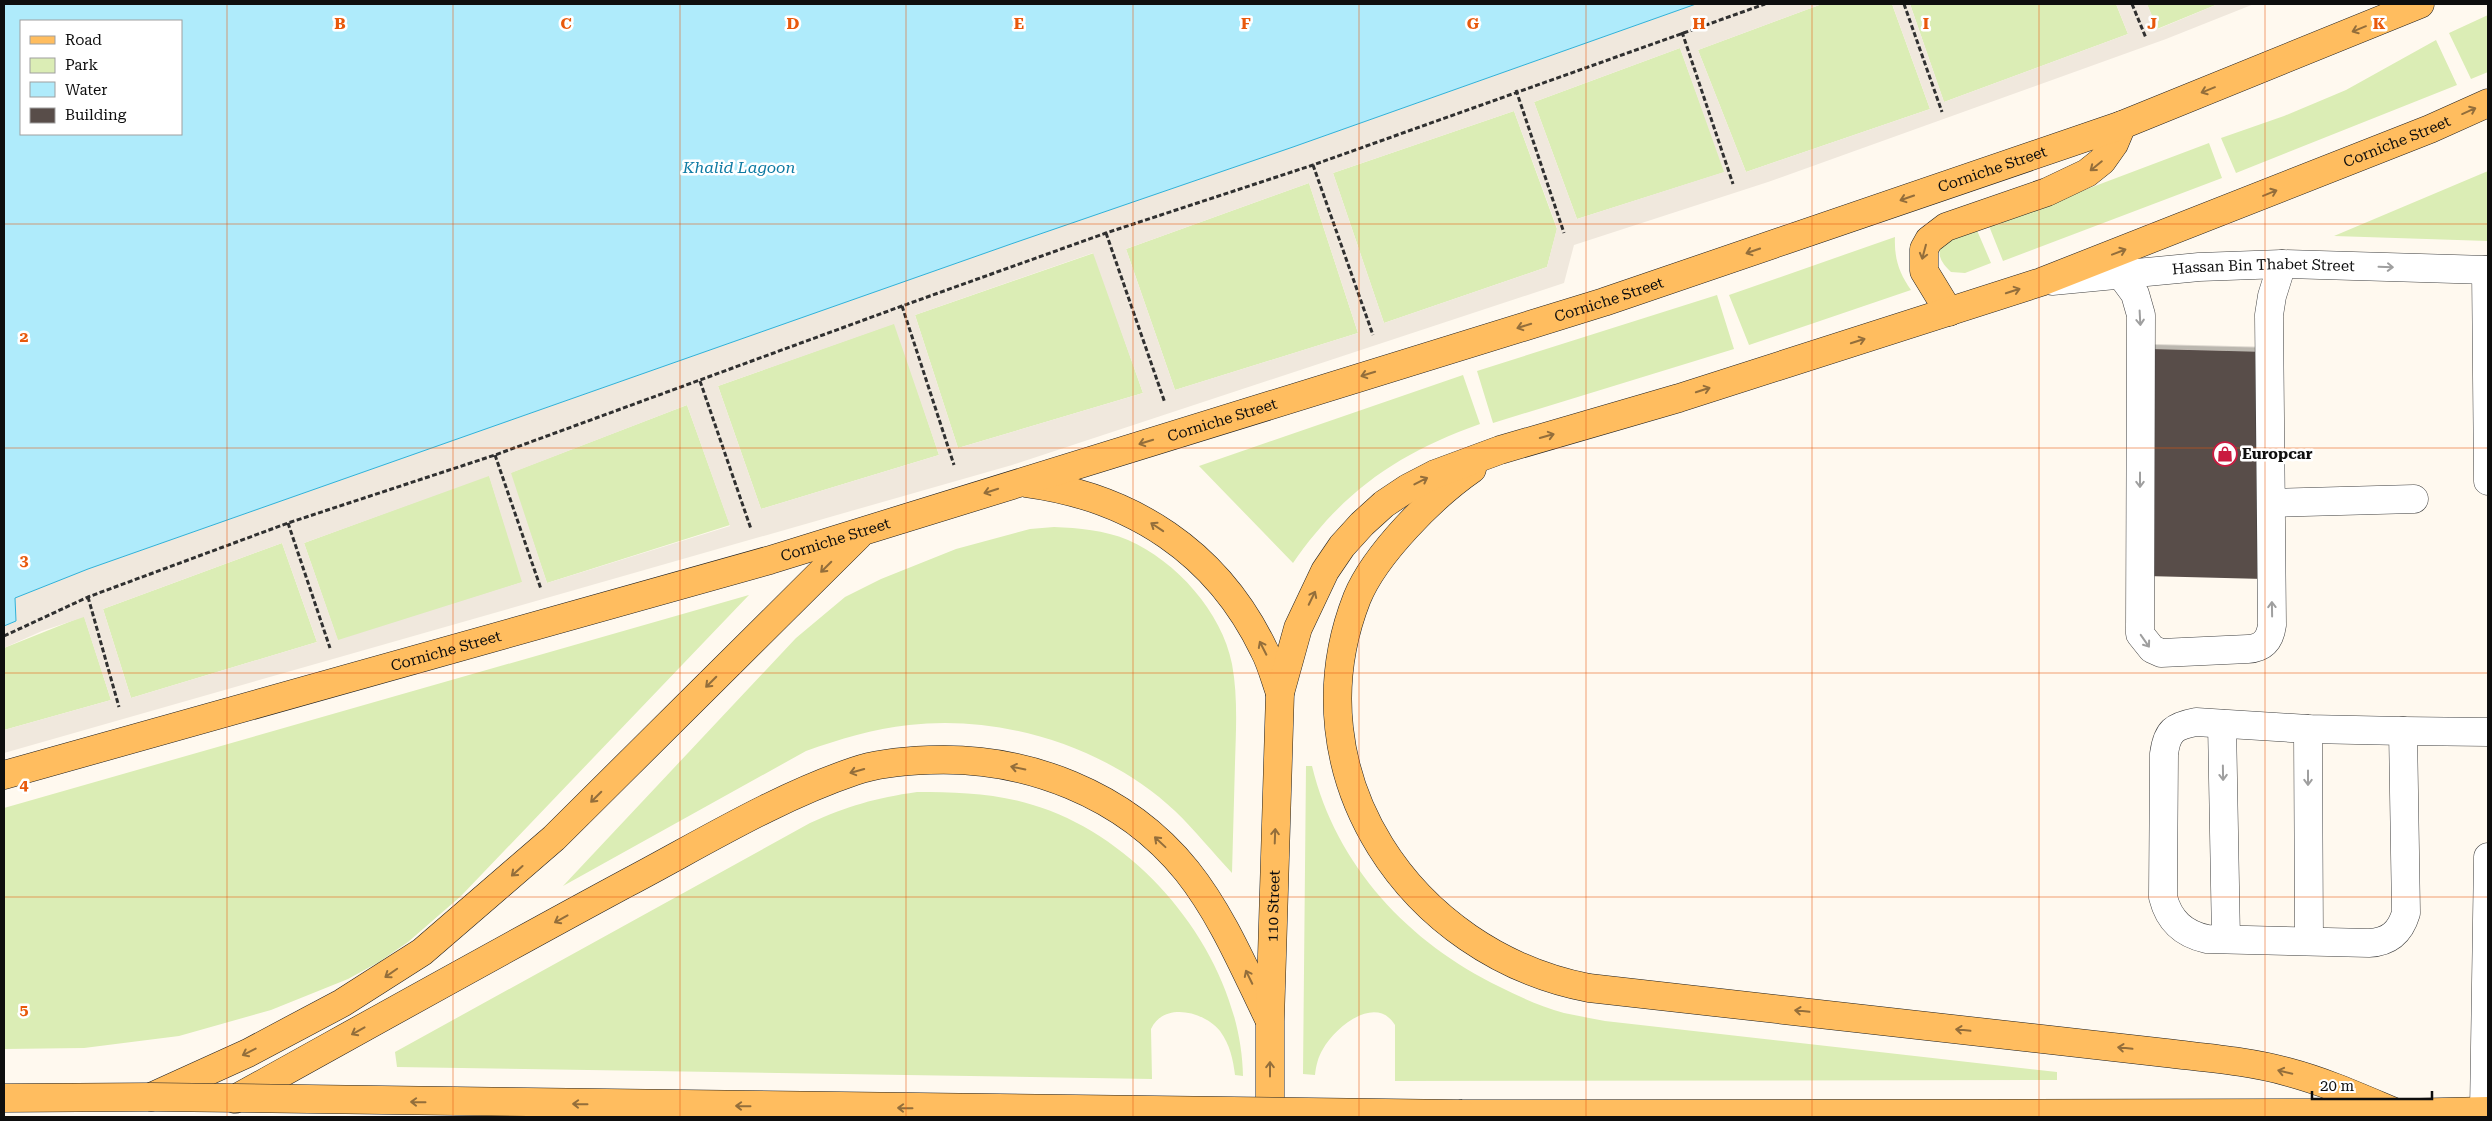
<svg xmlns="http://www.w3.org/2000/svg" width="2492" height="1121" viewBox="0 0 2492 1121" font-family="'Roboto Serif',serif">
  <defs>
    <filter id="shadow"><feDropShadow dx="4.5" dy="-4.5" stdDeviation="0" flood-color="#0004"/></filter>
  </defs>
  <rect width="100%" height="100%" fill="#fff9ef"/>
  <path fill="#dbedb5" d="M1822,4H1892L1930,109L1746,172L1698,50Z
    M1910,4H2116L2128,34L1944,102Z
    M2147,4H2218L2157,29Z
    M2488,15V72L2471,79L2449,33Z
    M2436,40L2457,85L2236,173L2221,138L2284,116L2346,90Z
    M1680,48L1725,172L1577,219L1534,102Z
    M1514,111L1557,229L1547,267L1384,323L1333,173Z
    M2209,143L2222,178L2003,261L1989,226Z
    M2488,171V241L2334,236Z
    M1309,183L1358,333L1175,390L1126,249Z
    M1976,228L1991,263L1965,273L1951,272C1922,245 1955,237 1976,228Z
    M1895,237C1894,258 1899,273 1911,290L1749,345L1729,295Z
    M1094,253L1143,393L958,448L915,315Z
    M1717,295L1734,349L1493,423L1477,371Z
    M895,323L939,455L761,509L718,386Z
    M1463,375L1480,424C1398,453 1342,492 1293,563L1199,466Z
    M687,405L730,525L547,583L510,473Z
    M489,475L523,582L338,641L304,543Z
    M1054,527C1079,528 1104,530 1128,540C1176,561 1222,612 1232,664C1238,696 1236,731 1235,763C1234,800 1233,836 1232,873C1213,853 1195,830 1175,811C1107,747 1002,714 909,725C873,729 840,739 806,751L563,886L796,638L845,597L881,579L956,549L1030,529Z
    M282,543L317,642L131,698L103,609Z
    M749,595L461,896L408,942L379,962L348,979L271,1010L179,1036L84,1048L4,1049V808Z
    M84,616L111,700L4,730V648Z
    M1306,766H1312C1336,866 1409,943 1500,987C1520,997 1542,1007 1564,1013C1577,1016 1591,1018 1605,1021L2057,1072V1080L1395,1081V1025C1376,994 1335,1027 1323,1049C1318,1057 1316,1066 1315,1075L1303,1074Z
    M917,792C956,792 995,793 1033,805C1144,838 1241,959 1243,1076L1235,1075C1233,1059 1230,1045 1220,1031C1205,1012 1164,1001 1151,1029L1152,1079L397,1067L395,1052L810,823C848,806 875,798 917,792Z"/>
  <path fill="#f0e8dd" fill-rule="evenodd" d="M1696,4H1822L1698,50L1746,172L1930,109L1892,4H1910L1944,102L2128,34L2116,4H2147L2158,29L2218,4H2254L2166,39L1768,182L1574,245L1564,283L1012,465L4,753V730L111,700L84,617L42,631L4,648V626L16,621L15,598L88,569L1011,244L1293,147ZM1680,48L1724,172L1577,219L1534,102ZM1514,111L1557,228L1547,267L1384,323L1333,173ZM1309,183L1358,333L1175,390L1126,249ZM1093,253L1143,393L958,448L915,315ZM894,324L939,455L761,509L718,386ZM687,405L730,526L547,583L511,473ZM489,476L522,582L338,640L304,543ZM282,543L317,642L131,698L103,609Z"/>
  <path fill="#afebfb" stroke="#30b1d8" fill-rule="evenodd" d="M4,4H1696L1293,147L1011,244L88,569L15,598L16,621L4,626ZM21,21H181V134H21Z"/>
  <path fill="#584d49" filter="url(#shadow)" d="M2150,349L2268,352L2264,579L2146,576Z"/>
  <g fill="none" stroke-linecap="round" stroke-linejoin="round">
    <g stroke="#414141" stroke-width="29">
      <g id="minor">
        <path d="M2486,270L2488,481"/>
        <path d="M2121,275L2135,294L2141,315L2140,634L2152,649L2161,653L2248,649C2263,648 2270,640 2272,625L2269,315L2272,296L2282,264"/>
        <path id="s1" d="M2052,281L2199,267L2282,264L2488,270"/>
        <path d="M2271,503L2414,499"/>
        <path d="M2196,722L2308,729L2403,731L2406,913C2400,933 2389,942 2369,943L2207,939C2184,934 2169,921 2163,897L2164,754C2167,731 2174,726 2196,722Z"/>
        <path d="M2222,724L2226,939"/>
        <path d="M2308,729L2309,941"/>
        <path d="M2403,731L2488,732"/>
        <path d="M2484,1111L2488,857"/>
      </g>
    </g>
    <g stroke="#1f1f1f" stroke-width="29">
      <g id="major">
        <path d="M1949,312L1924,271V249L1929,240L1946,227L2047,192L2087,173L2102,161L2114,144L2122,125"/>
        <path d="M1472,469C1433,496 1375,554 1357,598C1288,774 1411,954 1589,988L2166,1053C2207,1058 2249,1061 2288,1072C2326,1082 2361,1098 2397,1113"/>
        <path d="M1026,483C1132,497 1217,552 1264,650C1271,663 1275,679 1280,693"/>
        <path id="s2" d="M4,775L770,560L1604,302L2122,125L2420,4"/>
        <path d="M151,1097L248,1053L342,1003L422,952L554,838L858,536"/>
        <path d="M235,1099C365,1027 495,954 627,883C701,844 775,798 855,771C878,763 904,761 929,760C1026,756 1125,794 1187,871C1222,915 1244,968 1268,1017"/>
        <path d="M1462,1114L2397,1113L2488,1111"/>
        <path id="s3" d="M1270,1117V1021L1280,693L1298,628L1325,571L1342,546L1362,524L1384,504L1408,488L1435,474L1500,450L1679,398L2041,282L2430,129L2488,103"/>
      </g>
    </g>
    <path stroke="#303030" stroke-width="3" stroke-dasharray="5 2.5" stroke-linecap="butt" d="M1904,4L1942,112
      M2132,4L2146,38
      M1682,32L1733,184
      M1516,90L1564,233
      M1313,165L1373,335
      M1106,233L1165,403
      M902,306L954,465
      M700,381L751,529
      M495,455L541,589
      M288,523L330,648
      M88,597L119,707
      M4,636L88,597L288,523L495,455L902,306L1106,233L1313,165L1765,4"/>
    <use href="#minor" stroke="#fff" stroke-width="28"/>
    <use href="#major" stroke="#ffbd5f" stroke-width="28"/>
    <g stroke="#1f1f1f" stroke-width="29" stroke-linecap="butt">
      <path id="major-bridge" d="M4,1098L151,1097L1462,1114"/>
    </g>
    <use href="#major-bridge" stroke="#ffbd5f" stroke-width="28"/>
  </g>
  <defs><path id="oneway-shaft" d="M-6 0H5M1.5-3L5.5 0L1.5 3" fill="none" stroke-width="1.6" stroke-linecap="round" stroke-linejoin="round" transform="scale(1.25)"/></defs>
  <g stroke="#936e3b">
    <use href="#oneway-shaft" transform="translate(2359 29) rotate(158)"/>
    <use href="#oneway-shaft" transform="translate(2208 90) rotate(158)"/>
    <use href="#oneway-shaft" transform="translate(2469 111) rotate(-24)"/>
    <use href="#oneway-shaft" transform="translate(2096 166) rotate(141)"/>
    <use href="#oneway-shaft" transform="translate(2270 193) rotate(-22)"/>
    <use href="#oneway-shaft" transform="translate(1907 198) rotate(161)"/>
    <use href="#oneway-shaft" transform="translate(1753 251) rotate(161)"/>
    <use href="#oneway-shaft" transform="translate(1924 252) rotate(105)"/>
    <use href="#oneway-shaft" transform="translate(2119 252) rotate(-21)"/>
    <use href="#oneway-shaft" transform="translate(2013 291) rotate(-18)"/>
    <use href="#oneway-shaft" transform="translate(1524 326) rotate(163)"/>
    <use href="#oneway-shaft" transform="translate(1858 341) rotate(-18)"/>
    <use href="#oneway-shaft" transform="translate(1368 374) rotate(163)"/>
    <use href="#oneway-shaft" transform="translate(1703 390) rotate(-18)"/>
    <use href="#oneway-shaft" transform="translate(1547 436) rotate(-16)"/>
    <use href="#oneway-shaft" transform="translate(1146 442) rotate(163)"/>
    <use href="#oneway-shaft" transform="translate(1421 481) rotate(-27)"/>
    <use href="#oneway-shaft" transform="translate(991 491) rotate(162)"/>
    <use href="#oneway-shaft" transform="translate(1157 527) rotate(-146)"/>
    <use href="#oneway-shaft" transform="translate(826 567) rotate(135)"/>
    <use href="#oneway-shaft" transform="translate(1312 598) rotate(-64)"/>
    <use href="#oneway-shaft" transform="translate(1263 648) rotate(-117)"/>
    <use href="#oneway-shaft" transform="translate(711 682) rotate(135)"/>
    <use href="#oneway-shaft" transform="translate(1018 768) rotate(-168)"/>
    <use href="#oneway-shaft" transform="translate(857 771) rotate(164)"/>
    <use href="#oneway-shaft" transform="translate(596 797) rotate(135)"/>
    <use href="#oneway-shaft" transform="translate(1275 836) rotate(-88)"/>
    <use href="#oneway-shaft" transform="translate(1160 842) rotate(-137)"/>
    <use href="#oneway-shaft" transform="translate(517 871) rotate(138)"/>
    <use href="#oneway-shaft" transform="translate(561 919) rotate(151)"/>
    <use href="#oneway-shaft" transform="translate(391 973) rotate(145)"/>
    <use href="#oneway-shaft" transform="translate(1249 977) rotate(-116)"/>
    <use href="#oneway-shaft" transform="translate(1802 1011) rotate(-174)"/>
    <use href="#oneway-shaft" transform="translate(1963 1030) rotate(-174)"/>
    <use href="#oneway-shaft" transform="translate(358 1031) rotate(151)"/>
    <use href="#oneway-shaft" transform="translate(2125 1048) rotate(-174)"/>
    <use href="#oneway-shaft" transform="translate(249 1052) rotate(153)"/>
    <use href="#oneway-shaft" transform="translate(1270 1069) rotate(-90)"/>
    <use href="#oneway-shaft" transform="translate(2285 1072) rotate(-166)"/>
    <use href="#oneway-shaft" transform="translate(418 1102) rotate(-179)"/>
    <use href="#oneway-shaft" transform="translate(580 1104) rotate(-179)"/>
    <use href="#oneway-shaft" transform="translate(743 1106) rotate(-179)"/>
    <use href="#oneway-shaft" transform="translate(905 1108) rotate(-179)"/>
  </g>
  <g stroke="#9f9f9f">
    <use href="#oneway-shaft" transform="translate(2386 267) rotate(2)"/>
    <use href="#oneway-shaft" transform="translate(2140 318) rotate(87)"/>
    <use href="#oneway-shaft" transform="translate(2140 480) rotate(90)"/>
    <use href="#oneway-shaft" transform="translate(2272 609) rotate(-91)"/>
    <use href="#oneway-shaft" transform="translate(2145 641) rotate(55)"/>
    <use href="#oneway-shaft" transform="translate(2223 773) rotate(89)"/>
    <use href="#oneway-shaft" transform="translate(2308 778) rotate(90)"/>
  </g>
  <path fill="none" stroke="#e8590c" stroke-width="1" stroke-opacity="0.55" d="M227,4V1117M453,4V1117M680,4V1117M906,4V1117M1133,4V1117M1359,4V1117M1586,4V1117M1812,4V1117M2039,4V1117M2265,4V1117M4,224H2488M4,448H2488M4,673H2488M4,897H2488"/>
  <defs>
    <g id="shop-ring" transform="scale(1.25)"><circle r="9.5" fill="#fff" stroke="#ca1a40" stroke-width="1.5"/><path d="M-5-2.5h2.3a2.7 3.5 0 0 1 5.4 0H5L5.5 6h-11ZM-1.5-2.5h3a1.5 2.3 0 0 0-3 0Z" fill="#ca1a40"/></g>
  </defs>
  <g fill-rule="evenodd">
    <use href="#shop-ring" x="2225" y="454"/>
  </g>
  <g text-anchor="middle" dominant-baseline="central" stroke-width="5" stroke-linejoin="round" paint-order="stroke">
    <g font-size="15" fill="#0e0e0e" stroke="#fff">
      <text stroke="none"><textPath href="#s3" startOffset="1722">Corniche Street</textPath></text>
      <text stroke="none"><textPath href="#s2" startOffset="2079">Corniche Street</textPath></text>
      <text stroke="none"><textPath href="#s1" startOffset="212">Hassan Bin Thabet Street</textPath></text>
      <text stroke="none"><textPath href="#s2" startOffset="1674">Corniche Street</textPath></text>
      <text stroke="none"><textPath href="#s2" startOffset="1269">Corniche Street</textPath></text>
      <text stroke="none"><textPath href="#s2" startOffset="864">Corniche Street</textPath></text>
      <text stroke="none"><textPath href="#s2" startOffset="459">Corniche Street</textPath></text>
      <text stroke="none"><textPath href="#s3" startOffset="211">110 Street</textPath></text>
    </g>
    <g font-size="15" font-weight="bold" fill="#0e0e0e" stroke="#fff" text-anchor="start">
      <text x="2242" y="454">Europcar</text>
    </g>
    <g font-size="16" font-style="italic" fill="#0d7aa3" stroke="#fff">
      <text x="739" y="167">Khalid Lagoon</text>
    </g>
  </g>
  <g font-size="16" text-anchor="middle" font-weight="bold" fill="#e8590c" stroke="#fff" stroke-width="5" stroke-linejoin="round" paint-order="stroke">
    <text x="340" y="29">B</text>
    <text x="566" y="29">C</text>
    <text x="793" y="29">D</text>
    <text x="1019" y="29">E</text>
    <text x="1246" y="29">F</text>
    <text x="1473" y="29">G</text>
    <text x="1699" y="29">H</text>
    <text x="1926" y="29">I</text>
    <text x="2152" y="29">J</text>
    <text x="2379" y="29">K</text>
    <text x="24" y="342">2</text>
    <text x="24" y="566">3</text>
    <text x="24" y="790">4</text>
    <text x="24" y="1015">5</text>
  </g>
  <rect width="2492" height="1121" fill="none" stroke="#0e0e0e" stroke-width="10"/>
  <rect x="20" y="20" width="162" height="115" fill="#ffffff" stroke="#9f9f9f"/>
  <rect x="30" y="36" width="25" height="8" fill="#ffbd5f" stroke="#9f9f9f"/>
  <text x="65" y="45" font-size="15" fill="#0e0e0e">Road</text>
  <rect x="30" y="58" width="25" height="15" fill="#dbedb5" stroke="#9f9f9f"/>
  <text x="65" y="70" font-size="15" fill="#0e0e0e">Park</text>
  <rect x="30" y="82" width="25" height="15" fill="#afebfb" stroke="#9f9f9f"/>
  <text x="65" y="95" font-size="15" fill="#0e0e0e">Water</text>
  <rect x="30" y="108" width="25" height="15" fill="#584d49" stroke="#9f9f9f"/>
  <text x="65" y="120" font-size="15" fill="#0e0e0e">Building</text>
  <path d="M2312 1091v8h120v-8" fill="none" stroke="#0e0e0e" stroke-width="2.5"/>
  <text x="2320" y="1091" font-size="15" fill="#0e0e0e" stroke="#ffffff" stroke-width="4" paint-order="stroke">20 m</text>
</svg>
